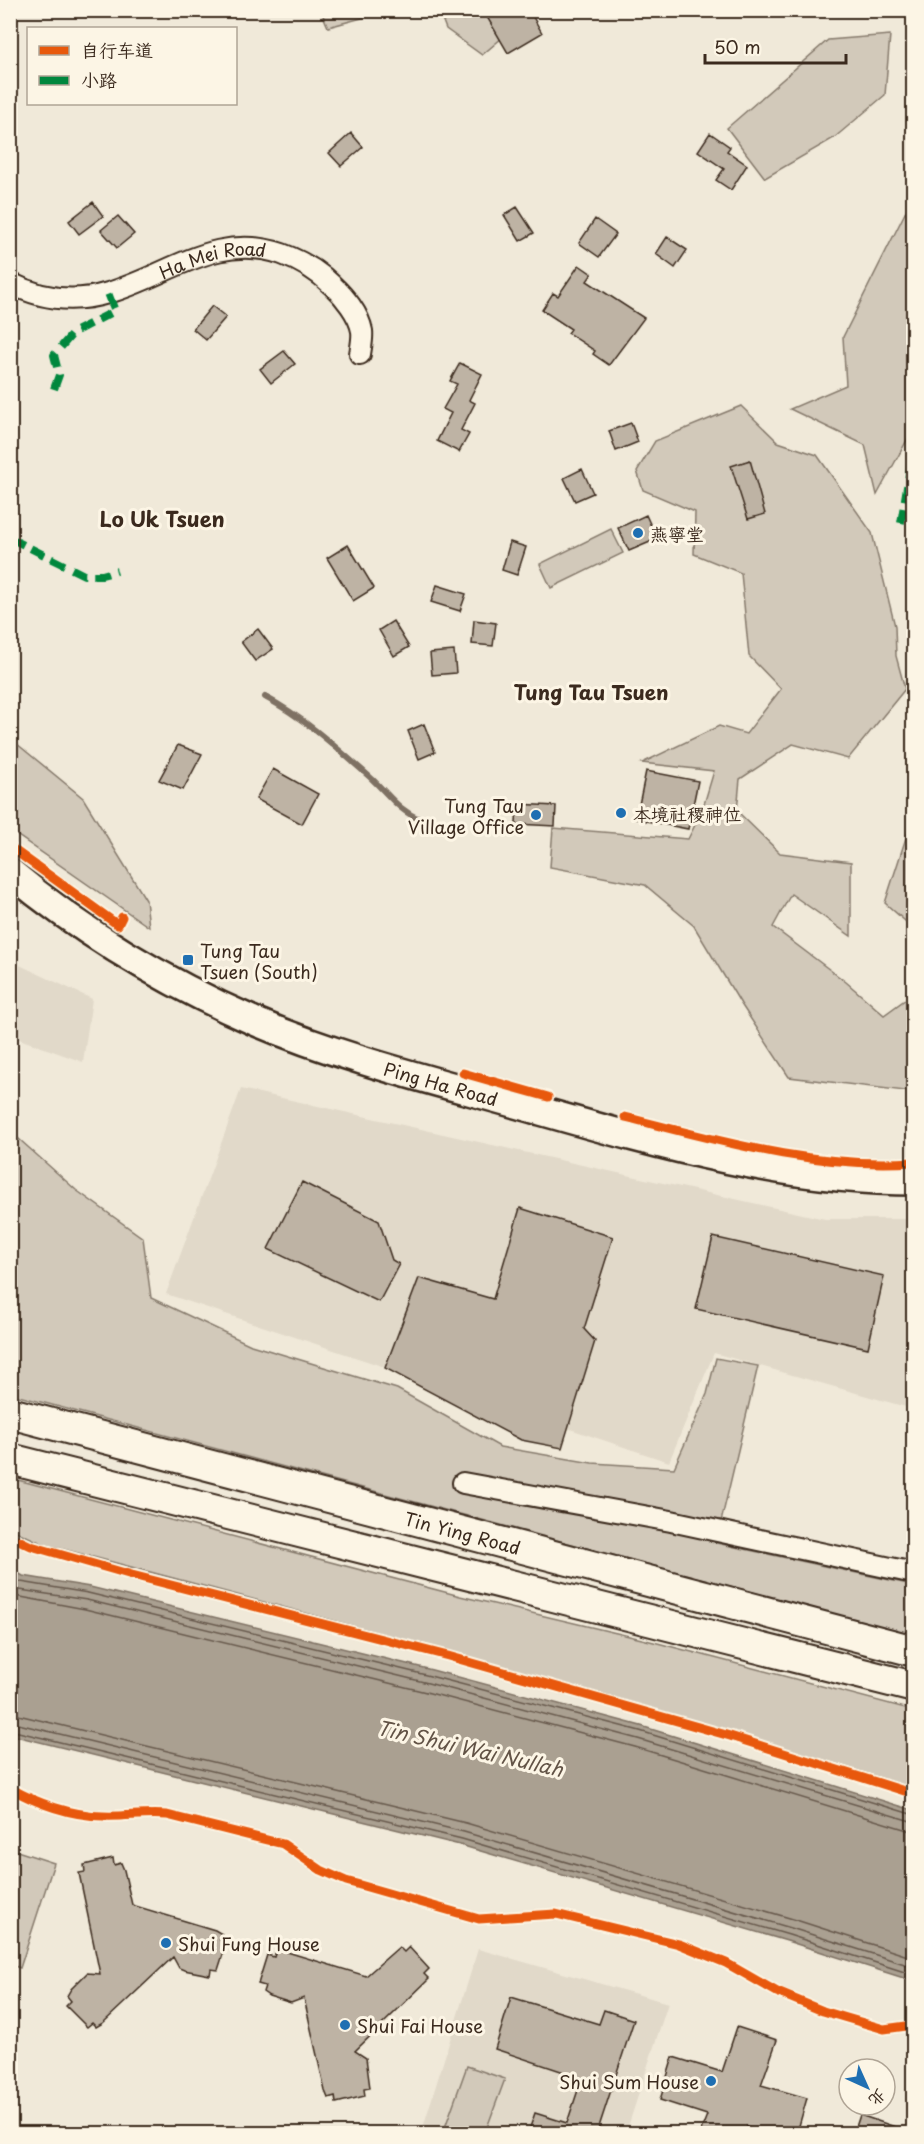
<svg xmlns="http://www.w3.org/2000/svg" width="924" height="2144" viewBox="0 0 924 2144" font-family="'Playpen Sans','LXGW WenKai TC',sans-serif">
  <rect width="100%" height="100%" fill="#f0e9d9"/>
  <filter id="ink" filterUnits="userSpaceOnUse"><feTurbulence type="fractalNoise" baseFrequency=".0167" numOctaves="2"/><feDisplacementMap in="SourceGraphic" scale="12" xChannelSelector="R" yChannelSelector="G"/><feConvolveMatrix kernelMatrix="1 2 1 2 8 2 1 2 1" color-interpolation-filters="sRGB"/></filter>
  <g filter="url(#ink)">
    <path fill="#e1d9c9" d="M11,961L92,999L83,1062L11,1036Z
      M241,1089L825,1219H913V1409L714,1353L669,1462L166,1294Z
      M478,1949L668,2003L626,2133L421,2134Z"/>
    <path fill="#d2c9ba" stroke="#867a6c" stroke-width="1.5" d="M321,11H388L328,27Z
      M439,11H505L517,25L482,55L446,29Z
      M890,35L885,95L834,138L765,178L727,128L828,40Z
      M913,197V429L877,495L865,445L790,409L846,385L843,337Z
      M741,406L778,442L817,455L872,533L895,626L896,656L905,689L848,759L793,744L740,779L737,811L780,853L851,862V936L791,894L773,927L846,982L884,1015L913,994V1092L789,1077L741,1004L694,926L645,885L550,867L553,828L688,839L702,811L714,771L642,763L719,726L746,734L781,689L749,656L741,573L694,554L695,512L643,490L637,471L655,441Z
      M611,529L623,553L551,588L540,564Z
      M11,739L83,798L146,900L149,927L11,831Z
      M912,819H913V928L885,903Z
      M10,1131L76,1190L143,1238L151,1298L251,1345L397,1389L500,1447L592,1463L674,1468L707,1394L716,1358L758,1366L716,1543L913,1585V1635L11,1394Z
      M10,1478L460,1596L646,1640L913,1710V1788C627,1695 335,1621 44,1544L11,1529Z
      M11,1849L54,1863L20,1968L11,1965Z
      M467,2066L505,2079L485,2133H443Z"/>
    <path fill="#aaa091" stroke="#7e7163" stroke-width="1.5" d="M11,1569L23,1576L90,1587L432,1670L641,1726L913,1810V1981L787,1941L460,1845L11,1735Z"/>
    <g fill="none" stroke-linecap="round" stroke-linejoin="round">
      <path stroke="#67594c" stroke-width="1.5" d="M10,1576L21,1582L88,1593L430,1676L640,1731L914,1815
        M10,1585L20,1590L87,1600L428,1683L638,1739L914,1822
        M10,1595L85,1609L426,1692L635,1747L914,1832
        M10,1713L466,1823L793,1919L914,1958
        M10,1722L464,1832L791,1928L914,1967
        M10,1730L462,1839L789,1935L914,1975"/>
      <path stroke="#7e7163" stroke-width="6" d="M265,697C305,718 338,749 372,779C390,796 398,810 421,820"/>
    </g>
    <path fill="#beb3a4" stroke="#3b2a1e" stroke-width="1.5" d="M483,10H529L542,33L508,53Z
      M351,133L363,147L341,166L329,153Z
      M710,133L730,147L727,151L747,165L731,190L716,180L724,169L698,151Z
      M93,202L103,216L79,234L69,221Z
      M517,207L534,233L520,241L504,215Z
      M118,216L134,234L117,248L101,230Z
      M595,219L616,234L599,257L579,243Z
      M667,237L687,250L675,268L656,254Z
      M579,265L592,274L587,281L644,318L609,365L593,354L595,351L568,333L571,329L542,310L553,293L558,296Z
      M212,306L226,317L206,340L193,329Z
      M284,351L295,364L271,383L260,369Z
      M460,363L482,374L469,400L475,403L461,430L469,434L459,452L437,441L451,413L443,409L457,384L450,381Z
      M631,423L638,442L616,451L609,431Z
      M750,460L765,514L748,519L731,466Z
      M582,469L593,493L575,501L564,478Z
      M646,515L657,539L629,551L618,528Z
      M510,542L526,547L517,575L502,570Z
      M348,545L374,588L353,601L327,558Z
      M437,585L466,594L460,611L431,602Z
      M474,620L496,623L493,646L472,644Z
      M393,621L409,647L394,656L379,630Z
      M258,629L273,649L255,661L241,642Z
      M454,651L456,673L432,675L430,653Z
      M424,724L435,752L419,759L408,731Z
      M178,745L202,754L183,790L159,780Z
      M273,769L318,794L302,824L256,799Z
      M646,771L698,781L688,829L636,819Z
      M517,804L556,806L555,826L516,824Z
      M302,1182L379,1221L392,1260L399,1264L379,1302L268,1249Z
      M520,1208L613,1237L584,1329L595,1341L562,1448L521,1440L385,1368L419,1278L493,1299Z
      M713,1237L884,1276L868,1348L696,1309Z
      M113,1858L114,1865L121,1863L124,1870L132,1905L215,1930L222,1934L220,1940L227,1942L218,1970L211,1969L210,1975L184,1970L179,1968L173,1957L103,2023L96,2027L92,2023L87,2027L66,2006L71,2001L67,1996L71,1989L87,1973L100,1974L79,1873L85,1872L84,1865Z
      M399,1947L404,1952L409,1947L429,1969L424,1974L429,1979L355,2051L366,2058L370,2088L364,2089L365,2096L336,2103L335,2096L328,2098L325,2091L304,1998L291,2003L269,1996L263,1992L265,1986L258,1984L267,1955L274,1957L276,1951H284L366,1976Z
      M511,1997L599,2024L604,2010L634,2020L597,2133H528L535,2113L567,2123L582,2078L495,2049Z
      M737,2027L777,2040L761,2085L807,2098L797,2133H764L747,2126L745,2133H700L707,2115L660,2100L673,2057L722,2072Z
      M860,2115L907,2131L906,2133H854Z"/>
    <g fill="none" stroke-linecap="round" stroke-linejoin="round">
      <g stroke="#3b2a1e" stroke-width="24">
        <g id="street">
          <path id="s1" d="M10,283C41,299 75,303 108,293C168,276 217,231 282,254C301,261 318,271 332,285C344,296 359,314 362,331C363,338 361,347 360,354"/>
          <path d="M463,1483L671,1521L914,1573"/>
        </g>
      </g>
      <g stroke="#3b2a1e" stroke-width="32">
        <g id="secondary">
          <path id="s2" d="M10,872C83,933 167,983 254,1021C345,1060 443,1083 537,1110C660,1145 785,1181 914,1181"/>
        </g>
      </g>
      <g stroke="#3b2a1e" stroke-width="34">
        <g id="primary">
          <path id="s3" d="M10,1413L914,1651"/>
          <path d="M10,1459L914,1687"/>
        </g>
      </g>
      <use href="#street" stroke="#fcf5e5" stroke-width="20"/>
      <use href="#secondary" stroke="#fcf5e5" stroke-width="27"/>
      <use href="#primary" stroke="#fcf5e5" stroke-width="30"/>
      <path stroke="#00873e" stroke-width="8" stroke-dasharray="15 8" stroke-linecap="butt" d="M54,389L59,375L54,355L74,332L115,311L108,293
        M901,523L914,445
        M10,538L84,575H102L117,571"/>
      <g stroke="#fcf5e5" stroke-width="13">
        <path id="cycleway" d="M10,847L118,925L122,917
          M463,1073L548,1097
          M625,1117C720,1141 815,1169 914,1162
          M10,1536L31,1546L132,1575L448,1656L730,1736L914,1794
          M10,1788C36,1803 72,1816 103,1816C125,1817 146,1813 167,1815L283,1844L321,1870L346,1881L479,1919L556,1914L679,1944L726,1963L777,1992L823,2011L884,2029L914,2025"/>
      </g>
      <use href="#cycleway" stroke="#e8590c" stroke-width="9"/>
    </g>
  </g>
  <g fill="#1f6fb2" stroke="#fcf5e5" stroke-width="2">
    <circle cx="638" cy="533" r="6"/>
    <circle cx="621" cy="813" r="6"/>
    <circle cx="536" cy="815" r="6"/>
    <rect x="182" y="954" width="12" height="12" rx="3"/>
    <circle cx="166" cy="1943" r="6"/>
    <circle cx="345" cy="2025" r="6"/>
    <circle cx="711" cy="2081" r="6"/>
  </g>
  <g text-anchor="middle" dominant-baseline="central" stroke-width="6" stroke-linejoin="round" paint-order="stroke">
    <g font-size="18" fill="#3b2a1e" stroke="#fcf5e5">
      <text stroke="none"><textPath href="#s1" startOffset="212">Ha Mei Road</textPath></text>
      <text stroke="none"><textPath href="#s2" startOffset="484">Ping Ha Road</textPath></text>
      <text stroke="none"><textPath href="#s3" startOffset="468">Tin Ying Road</textPath></text>
    </g>
    <g font-size="18" fill="#3b2a1e" stroke="#fcf5e5" text-anchor="start">
      <text x="650" y="533">燕寧堂</text>
      <text x="524" y="805" text-anchor="end">Tung Tau<tspan x="524" dy="21">Village Office</tspan></text>
      <text x="633" y="813">本境社稷神位</text>
      <text x="200" y="950">Tung Tau<tspan x="200" dy="21">Tsuen (South)</tspan></text>
      <text x="178" y="1943">Shui Fung House</text>
      <text x="357" y="2025">Shui Fai House</text>
      <text x="699" y="2081" text-anchor="end">Shui Sum House</text>
    </g>
    <g font-size="20" font-weight="bold" fill="#3b2a1e" stroke="#fcf5e5">
      <text x="591" y="692">Tung Tau Tsuen</text>
    </g>
    <g font-size="20" font-style="italic" fill="#625346" stroke="#fcf5e5">
      <text transform="translate(470 1748) rotate(13)">Tin Shui Wai Nullah</text>
    </g>
    <g font-size="21" font-weight="bold" fill="#3b2a1e" stroke="#fcf5e5">
      <text x="162" y="518">Lo Uk Tsuen</text>
    </g>
  </g>
  <rect width="924" height="2144" fill="none" stroke="#fcf5e5" stroke-width="36"/>
  <rect x="18" y="18" width="888" height="2108" fill="none" stroke="#3b2a1e" stroke-width="2" filter="url(#ink)"/>
  <rect x="27" y="27" width="210" height="78" fill="#fcf5e5" stroke="#afa495" stroke-width="1.5"/>
  <rect x="39" y="46" width="30" height="9" fill="#e8590c" stroke="#afa495" stroke-width="1.5"/>
  <text x="81" y="57" font-size="18" fill="#3b2a1e">自行车道</text>
  <rect x="39" y="76" width="30" height="9" fill="#00873e" stroke="#afa495" stroke-width="1.5"/>
  <text x="81" y="87" font-size="18" fill="#3b2a1e">小路</text>
  <g transform="translate(867 2087) rotate(135)"><circle r="28" fill="#fcf5e5" stroke="#afa495" stroke-width="1.5"/>
  <path d="M0-4.5L10 22L0 15L-10 22Z" fill="#1f6fb2"/>
  <text y="-9" font-size="16" font-weight="bold" text-anchor="middle" fill="#3b2a1e">北</text>
  </g>
  <path d="M705 54v9h141v-9" fill="none" stroke="#3b2a1e" stroke-width="3"/>
  <text x="714" y="54" font-size="18" fill="#3b2a1e" stroke="#fcf5e5" stroke-width="4.5" paint-order="stroke">50 m</text>
</svg>
